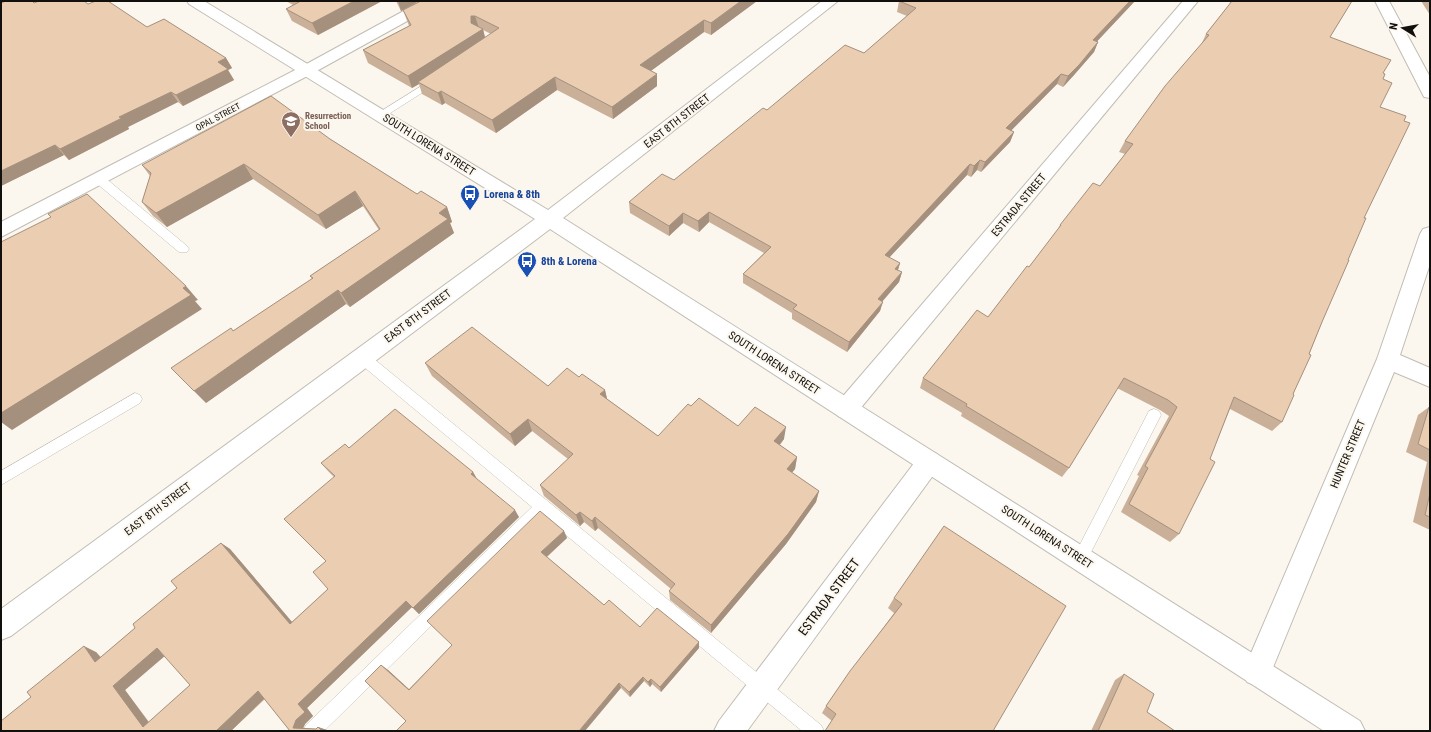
<svg xmlns="http://www.w3.org/2000/svg" width="1431" height="732" viewBox="0 0 1431 732" font-family="'Roboto Condensed',sans-serif">
  <rect width="100%" height="100%" fill="#fcf7ee"/>
  <g fill="none" stroke-linecap="round" stroke-linejoin="round">
    <g stroke="#c1bdb4" stroke-width="1">
      <path id="lane" d="M436,77L441,80L439,82L384,117L380,118L375,115Z
        M99,175L103,176L187,246L189,249L187,252H179L95,182L94,179Z
        M363,353L368,354L821,725L824,731H802L543,516L324,731H303L306,725L532,507L358,362L357,358L358,354Z
        M135,393L140,395L142,399L140,403L1,485V471Z
        M1154,409L1159,411L1161,415L1085,564L1080,566L1075,564L1072,559L1075,554L1149,411Z"/>
    </g>
    <g stroke="#c1bdb4" stroke-width="2">
      <path id="street" d="M422,1H440L438,4L313,73L1,237V222L301,67Z
        M1183,1H1198L854,416L846,419L838,416L835,409L838,402Z
        M1375,1H1389L1430,77V98L1424,97L1422,93Z
        M1430,227V264L1400,355L1430,368V387L1394,372L1267,682L1257,686L1247,682L1243,672L1377,359L1420,234L1423,229Z
        M929,451L937,454L941,462L937,470L747,731H714L719,721L921,454Z"/>
    </g>
    <g stroke="#c1bdb4" stroke-width="2">
      <path id="secondary" d="M187,1H204L548,210L822,1H838L563,218L1360,721L1365,731H1324L550,229L11,636L1,640V609L535,219L189,4Z"/>
    </g>
    <use href="#lane" fill="#fff" fill-rule="evenodd"/>
    <use href="#street" fill="#fff" fill-rule="evenodd"/>
    <use href="#secondary" fill="#fff" fill-rule="evenodd"/>
  </g>
  <path fill="#cab099" fill-rule="evenodd" d="M1,1L34,3L88,4L226,58L232,68L228,70L234,80L183,106L178,102L128,127L129,129L69,160L64,155L1,186Z
    M286,1H382L318,35L292,21L286,9L293,5Z
    M396,1H419L401,11Z
    M757,1L711,35L704,32L651,71L657,74V86L613,119L557,90L496,133L445,103L442,105L422,94L419,84L412,88L368,63L363,50L409,26L403,10ZM483,30L491,34L485,38Z
    M899,1H1135L1097,41L1098,42L1094,52L1074,75L1063,87L1057,84L1011,130L1014,132L1010,142L981,172L977,170L971,177L967,175L889,258L900,263L898,270L902,272L899,282L882,301L880,311L847,352L792,319V313L743,283V274L764,253L709,222L699,232L683,223L669,236L630,213L629,202L674,180L767,110L864,53L907,16L897,12Z
    M1231,1H1352L1330,37L1383,73L1380,107L1364,218L1322,322L1282,422L1272,431L1230,409L1179,534L1170,542L1121,512L1139,476L1137,475L1169,416L1160,410L1117,388L1069,468L1062,477L961,416L962,413L920,388L923,378L988,317L1029,267L1056,233L1060,225L1100,186L1125,154L1119,152L1125,141L1201,45L1206,34L1229,5Z
    M1421,1H1430V15Z
    M330,139L417,194L447,207L452,222L450,223L454,233L350,307L346,304L206,403L233,331L312,279L310,276L379,230L363,206L326,229L253,179L167,227L153,216L142,202L150,176L142,165Z
    M425,363L548,386L579,377L605,390L607,399L658,436L691,406L738,426L784,439L780,445L797,457L795,469L792,473L819,491L816,502L786,544L711,633L670,600L669,591L671,589L598,528L595,531L584,522L580,526L544,496L540,485L568,459L532,431L515,446L432,376Z
    M1429,407H1430V530L1413,522L1427,462L1406,452L1418,415Z
    M349,448L473,472L477,479L519,517L419,614L412,607L307,708L313,716L305,724L303,728L316,729L318,727L327,730L290,731L265,699L231,731H1L96,652L101,657L135,628L177,588L221,543L230,549L292,622L328,589L326,561L334,477L328,471L321,463ZM165,656L190,685L149,722L125,690Z
    M564,531L567,538L547,557L604,605L640,627L699,642V648L661,692L652,684L650,687L644,681L630,697L621,688L406,721L381,665L388,670L409,689Z
    M894,598L1066,606L832,721L822,713L826,706L894,613L888,608Z
    M1124,674L1147,712L1175,731H1091L1115,680Z"/>
  <path fill="#a4907d" d="M354,1H382L318,35L312,23Z
    M398,1H419L401,11Z
    M741,1H757L711,35V23Z
    M1130,1H1135L1089,50L1093,40Z
    M471,16H475L479,28L483,29L486,41L418,82L419,84L412,88L408,76L471,23Z
    M704,20V32L641,78L640,65Z
    M1098,42L1094,52L1074,75L1063,87L1068,76Z
    M226,58L232,68L228,70L234,80L183,106L176,95L218,62Z
    M657,74V86L613,119L612,107Z
    M1061,74L1057,84L1003,139L1006,128Z
    M555,77L557,90L496,133L492,120Z
    M441,91L445,103L442,105L438,93Z
    M171,92L178,102L128,127L129,129L69,160L60,149L119,117Z
    M1014,132L1010,142L981,172L985,162Z
    M55,145L64,155L1,186V171Z
    M980,160L977,170L971,177L974,166Z
    M244,164L253,179L167,227L156,213Z
    M970,164L967,175L882,265L885,255Z
    M355,191L363,206L326,229L318,215Z
    M447,207L452,222L450,223L454,233L350,307L341,293Z
    M709,212V222L699,232L698,221Z
    M683,213V223L669,236V226Z
    M900,263L897,273L895,269Z
    M902,272L899,282L876,309L878,299Z
    M186,286L198,300L195,301L202,309L12,430L1,422V413Z
    M338,290L346,304L206,403L194,391Z
    M883,302L880,311L847,352L849,342Z
    M605,390L608,403L600,394Z
    M528,419L532,431L515,446L510,434Z
    M786,427L784,439L773,453L774,441Z
    M797,457L795,469L785,480L787,469Z
    M473,472L477,479L471,474Z
    M819,491L816,502L786,544L711,633V625Z
    M515,510L519,517L419,614L413,608Z
    M580,512L584,522L580,526L576,515Z
    M595,517L598,528L595,531L592,521Z
    M564,531L567,538L544,559L541,552Z
    M221,543L230,549L298,629L290,624Z
    M406,601L412,607L307,708L313,716L305,724L302,731L293,728L298,704Z
    M699,642V648L661,692L660,687Z
    M84,646L96,652L108,667L95,662Z
    M157,648L168,653L125,690L155,731L143,727L113,686Z
    M381,665L388,670L415,695L409,690Z
    M643,677L644,681L630,697L629,692Z
    M651,679L652,684L650,687L648,682Z
    M619,683L621,688L585,731H579Z
    M258,691L268,695L231,731H216Z
    M318,727L327,730V731H322Z"/>
  <path fill="#ebcdb2" stroke="#a4907d" fill-rule="evenodd" d="M6,1H32L34,3L39,1H84L88,4L96,1H108L147,27L164,19L226,58L218,62L228,69L176,95L171,92L119,117L122,118L60,149L55,145L1,171V3Z
    M301,1H354L312,23L286,9Z
    M421,1H741L711,23L704,20L640,65L657,74L612,107L555,77L492,120L441,91L438,93L418,82L499,28L475,16H471V23L483,29L408,76L363,50L411,25L403,10Z
    M899,1H1130L1093,40L1098,42L1079,65L1068,76L1061,74L1006,128L1014,132L985,162L980,160L974,166L970,164L885,255L900,263L895,269L902,272L878,299L883,302L849,342L793,309L797,305L743,274L771,247L709,212L698,221L683,213L669,226L629,202L662,174L674,180L763,108L767,110L845,45L864,53L916,8Z
    M1232,1H1352L1330,37L1391,60L1383,73L1385,74L1383,79L1392,83L1380,107L1406,116L1404,121L1410,123L1364,218H1366L1348,260H1349L1322,322L1309,354L1311,355L1293,394L1294,395L1282,422L1234,397L1210,459L1215,462L1179,534L1129,504L1148,468L1145,466L1177,407L1168,400L1124,378L1069,468L966,406L967,404L923,378L977,310L988,317L1027,266L1029,267L1061,225H1060L1093,183L1100,186L1133,144L1125,141L1165,86L1209,35L1206,34Z
    M271,96L330,139L417,194L421,191L447,207L439,213L448,219L341,293L338,290L194,391L171,368L231,328L233,331L313,278L310,276L380,229L355,191L318,215L244,164L156,213L142,202L151,173L142,165Z
    M87,194L186,286L183,288L191,295L1,413V242L51,217L48,214Z
    M472,327L548,386L567,368L579,377L582,374L605,390L600,394L658,436L688,404L691,406L699,398L738,426L755,407L786,427L774,441L797,457L787,469L819,491L788,534L711,625L669,591L675,584L595,517L592,521L580,512L576,515L540,485L573,454L528,419L510,434L425,363Z
    M1429,407H1430V450L1418,444Z
    M395,409L473,472L471,474L515,510L413,608L406,601L298,704L305,712L296,720L293,728L316,729L318,727L322,731H290L258,691L216,731H1V721L31,697L27,692L84,646L95,662L135,628L133,624L177,588L171,581L221,543L290,624L328,589L313,572L326,561L284,519L335,476L321,463L345,444L349,448ZM157,648L190,685L143,727L113,686Z
    M1430,493V517L1425,515Z
    M540,511L564,531L541,552L604,605L609,600L640,627L657,608L699,642L660,687L651,679L648,682L643,677L629,692L619,683L579,731H396L406,721L365,681L381,665L409,690L452,645L427,621Z
    M944,526L1066,606L993,731H825L836,714L826,706L850,671L902,604L894,598Z
    M1124,674L1154,694L1147,712L1175,731H1098Z"/>
  <defs>
    <g id="school-pin" transform="scale(1)"><path d="M0 17L-7.5 6A9.5 9.5 0 1 1 7.5 6Z" fill="#8d6e63" stroke="#fcf7ee"/><path d="M0-5L7-2L0 1L-7-2ZM-4 1L0 2.5L4 1V4Q0 6-4 4Z" fill="#fff"/></g>
    <g id="bus-pin" transform="scale(1)"><path d="M0 17L-7.5 6A9.5 9.5 0 1 1 7.5 6Z" fill="#1a4fb4" stroke="#fcf7ee"/><path d="M-5-6H5V4H4V6H2V4H-2V6H-4V4H-5ZM-3.5-4V0h7V-4ZM-3.5 1.2v1.5H-2V1.2ZM2 1.2v1.5H3.5V1.2Z" fill="#fff"/></g>
  </defs>
  <g fill-rule="evenodd">
    <use href="#school-pin" x="291" y="121"/>
    <use href="#bus-pin" x="470" y="194"/>
    <use href="#bus-pin" x="527" y="261"/>
  </g>
  <g text-anchor="middle" dominant-baseline="central" stroke-width="4" stroke-linejoin="round" paint-order="stroke">
    <g font-size="9" font-weight="bold" fill="#785e54" stroke="#fcf7ee" text-anchor="start">
      <text x="305" y="116">Resurrection<tspan x="305" dy="10">School</tspan></text>
    </g>
    <g font-size="9" fill="#11100d" stroke="#fcf7ee">
      <text transform="translate(218 117) rotate(-28)">OPAL STREET</text>
    </g>
    <g font-size="11" fill="#11100d" stroke="#fcf7ee">
      <text transform="translate(677 121) rotate(-38)">EAST 8TH STREET</text>
      <text transform="translate(429 145) rotate(32)">SOUTH LORENA STREET</text>
      <text transform="translate(1019 205) rotate(-50)">ESTRADA STREET</text>
      <text transform="translate(418 316) rotate(-37)">EAST 8TH STREET</text>
      <text transform="translate(774 363) rotate(33)">SOUTH LORENA STREET</text>
      <text transform="translate(1348 454) rotate(-67)">HUNTER STREET</text>
      <text transform="translate(158 509) rotate(-37)">EAST 8TH STREET</text>
      <text transform="translate(1047 537) rotate(33)">SOUTH LORENA STREET</text>
    </g>
    <g font-size="11" font-weight="bold" fill="#164399" stroke="#fcf7ee" text-anchor="start">
      <text x="484" y="194">Lorena &amp; 8th</text>
      <text x="541" y="261">8th &amp; Lorena</text>
    </g>
    <g font-size="13" fill="#11100d" stroke="#fcf7ee">
      <text transform="translate(829 597) rotate(-53)">ESTRADA STREET</text>
    </g>
  </g>
  <rect width="1431" height="732" fill="none" stroke="#11100d" stroke-width="4"/>
  <g transform="translate(1403 28) rotate(281)" stroke="#fcf7ee" stroke-width="3" paint-order="stroke">
  <path d="M0-3L7 15L0 10L-7 15Z" fill="#11100d"/>
  <text y="-6" font-size="11" font-weight="bold" text-anchor="middle" fill="#11100d">N</text>
  </g>
</svg>
